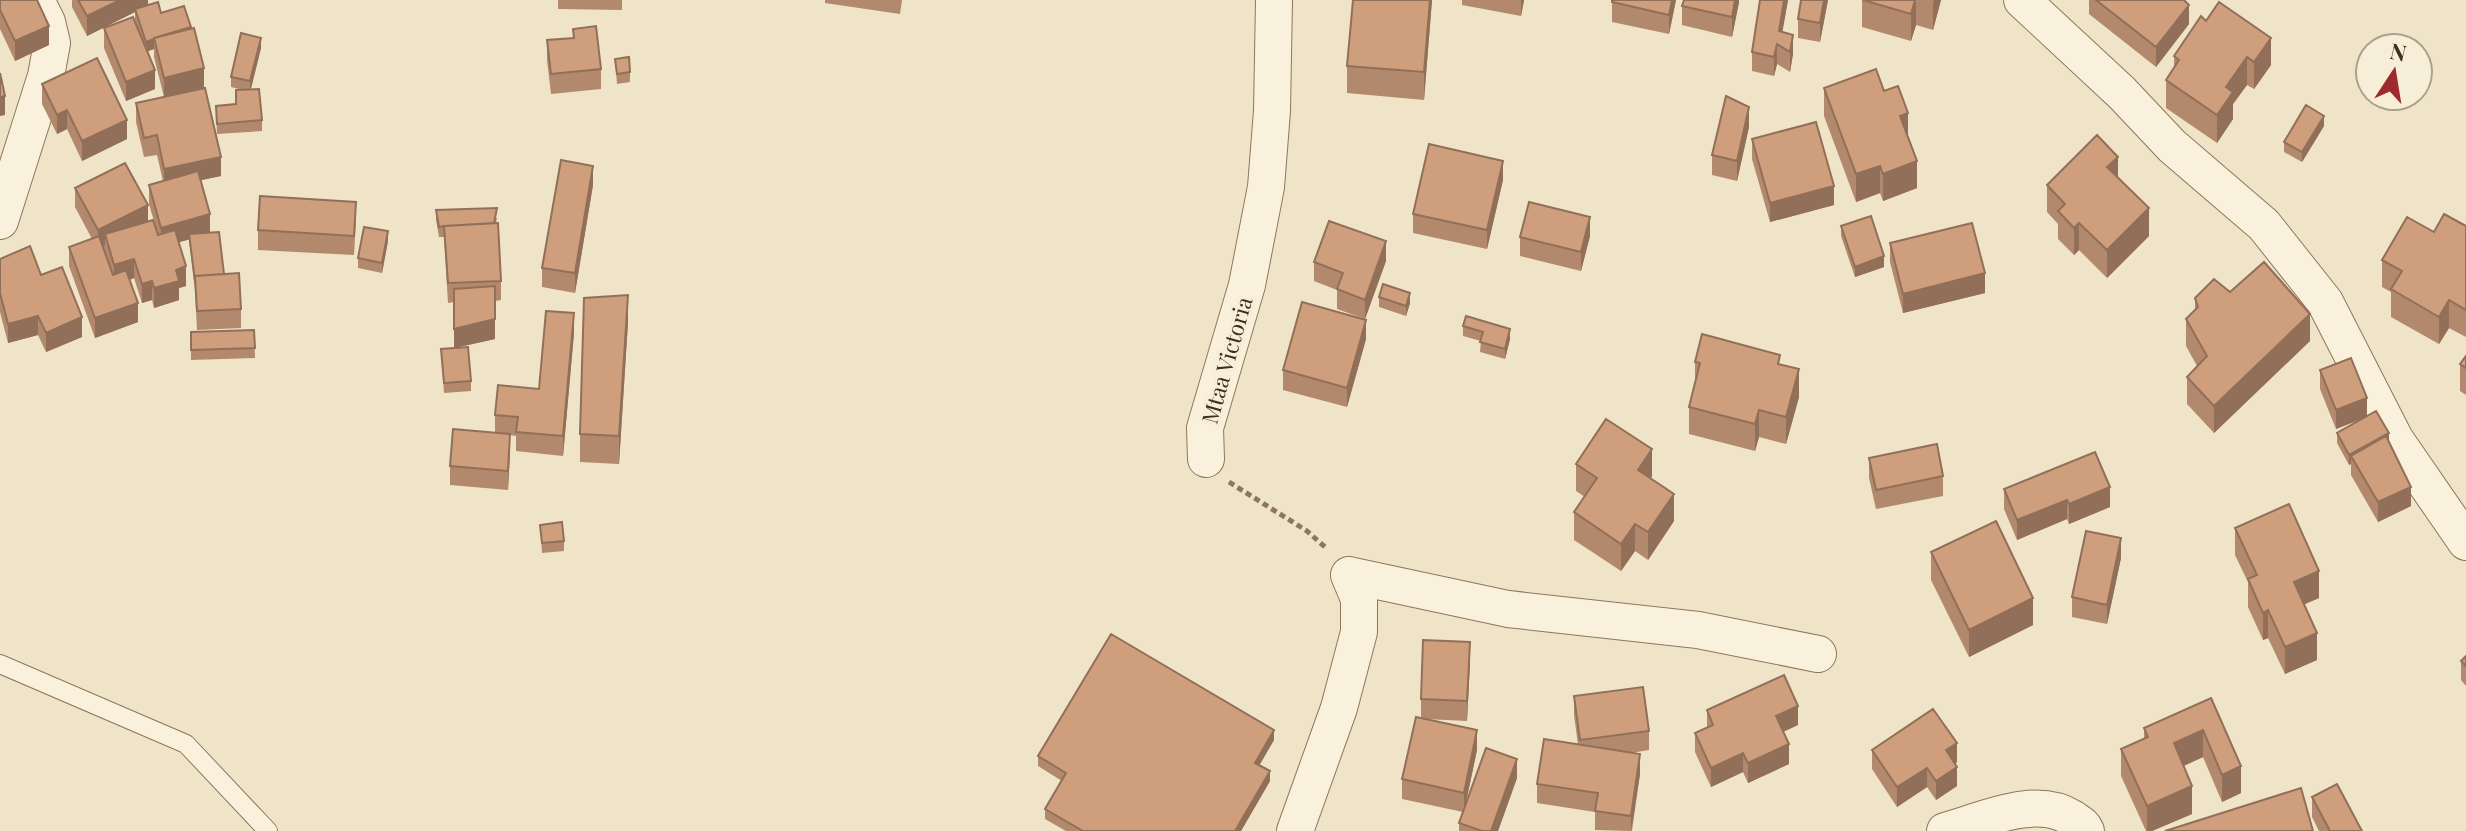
<svg xmlns="http://www.w3.org/2000/svg" width="2466" height="831" viewBox="0 0 2466 831" font-family="'Playfair Display',serif">
  <rect width="100%" height="100%" fill="#f0e4c8"/>
  <g fill="none" stroke-linecap="round" stroke-linejoin="round">
    <g stroke="#8d765c" stroke-width="20">
      <path id="service" d="M0,664L186,744L268,831"/>
    </g>
    <g stroke="#8d765c" stroke-width="38">
      <path id="minor" d="M2022,0L2122,93L2172,146L2264,225L2325,302L2395,439L2466,542
        M0,221L46,76L52,43L47,22L36,0
        M1206,459L1205,428L1247,285L1266,187L1272,111L1274,0
        M1349,575L1508,609L1698,630L1818,654
        M1295,831L1339,708L1359,632V599L1349,575
        M1945,831C1984,820 2035,795 2072,818C2079,823 2083,824 2086,831"/>
    </g>
    <path stroke="#8d765c" stroke-width="5" stroke-dasharray="6 4" stroke-linecap="butt" d="M1229,482L1307,531L1326,548"/>
    <use href="#service" stroke="#faf1dc" stroke-width="18"/>
    <use href="#minor" stroke="#faf1dc" stroke-width="36"/>
  </g>
  <path fill="#b2896c" d="M0,0L49,45L15,61L0,29Z
    M72,0H148V5L161,13L204,88L221,176L201,180L210,232L224,274L241,309V328L197,330L195,291L189,239L179,242L186,286L179,288V300L154,308L152,300L142,303L134,278L130,280L138,322L95,338L69,266V247L92,239L75,207V188L148,221L158,235L149,204V185L163,181L157,155L144,157L136,122V103L164,97L154,57V49L147,51L155,89L126,101L104,48V28L138,29L135,19V12L87,36L72,7Z
    M558,0H622V10L558,9Z
    M825,0H902L900,14L825,3Z
    M1432,0L1424,100L1347,93V66Z
    M1462,0H1524L1521,16L1462,5Z
    M1612,0H1676L1669,34L1612,22Z
    M1739,0L1732,37L1682,25V6Z
    M1760,0H1788L1782,32L1793,54L1790,72L1777,64L1774,76L1752,71V52Z
    M1828,0L1820,42L1798,38V19Z
    M1862,0H1941L1933,30L1916,25L1911,41L1862,27Z
    M2089,0H2184L2189,24L2156,67L2089,14Z
    M2206,21L2271,65L2254,89L2247,85L2233,104V119L2217,143L2166,108V80L2174,68V56Z
    M573,29L601,69V89L551,94L547,60V40L573,38Z
    M261,48L251,89L262,120V131L217,134L216,106L236,104L243,90L231,87V77Z
    M615,59L630,72V82L617,84Z
    M42,84L127,139L82,161L67,129L57,134L42,104Z
    M1824,88L1884,91L1908,138L1917,188L1883,201L1880,193L1856,202L1824,116Z
    M2324,126L2302,162L2284,152V142Z
    M1749,127L1737,181L1712,175V155Z
    M1752,139L1834,205L1770,222L1752,159Z
    M2118,178L2149,236L2107,278L2079,250L2074,255L2058,239V224L2047,212V185Z
    M1503,180L1487,249L1413,233V214Z
    M593,185L575,293L542,287V268Z
    M436,210L497,218L496,223L501,281V300L495,301V339L455,348L471,381V391L444,393L441,349L454,348V302L448,303L444,237H439L436,220Z
    M356,221L354,255L258,250V230Z
    M1841,226L1884,267L1855,277L1841,236Z
    M2466,226V337L2449,328L2439,344L2391,317V292L2382,287V260L2434,232Z
    M1590,236L1581,271L1520,256V237Z
    M388,241L382,273L358,268V258Z
    M1890,243L1985,293L1903,313L1890,262Z
    M0,259L41,275L82,337L46,352L38,335L8,343L0,312Z
    M1386,261L1365,319L1337,309V290L1314,281V262Z
    M2230,292L2310,341L2214,433L2187,404V377L2197,366L2186,346V319L2195,310V298Z
    M1379,297L1410,303L1406,316L1379,307Z
    M628,322L619,464L580,462V434Z
    M1463,326L1510,339L1505,359L1480,352L1481,341L1463,336Z
    M254,330L255,358L191,360V332Z
    M574,333L563,456L516,451V436L510,435L508,490L450,485V466L495,432V415L539,389Z
    M1366,339L1347,407L1283,390V370Z
    M2466,356V395L2460,391V364Z
    M1695,362L1780,365L1799,397L1786,444L1759,437L1755,451L1689,434V407L1695,384Z
    M2320,370L2367,416L2389,441L2411,506L2378,522L2351,475V464L2349,465L2337,443V433L2361,419L2336,429L2320,389Z
    M1869,458L1943,476V496L1876,509L1869,478Z
    M1576,464L1652,476L1651,479L1674,521L1648,560L1635,551L1621,571L1574,540V512L1585,497L1576,491Z
    M2004,489L2110,507L2069,524L2067,519L2017,540L2004,509Z
    M540,525L564,541V551L542,553Z
    M2235,528L2319,598L2304,604L2317,660L2285,674L2268,638L2263,640L2248,607V582L2235,555Z
    M1931,552L2033,625L1969,657L1931,580Z
    M2121,558L2107,624L2072,617V597Z
    M2466,656V686L2461,680V661Z
    M1470,661L1467,721L1425,719L1477,750L1465,806L1517,778L1498,831H1459V823L1463,812L1402,799V779L1421,718V699Z
    M1574,696L1649,731V750L1631,753L1640,774L1632,831L1595,830V812L1537,803V784L1578,745L1574,715Z
    M2211,698L2241,793L2222,802L2203,757L2184,766L2192,814L2152,831H2146L2121,776V749L2144,739V728Z
    M1707,710L1798,725L1783,732L1789,764L1748,783L1743,772L1711,787L1695,752V733L1707,728Z
    M1274,740L1259,765L1270,781L1241,831H1066L1045,819V809L1062,781L1038,766V756Z
    M1872,750L1957,762L1955,764L1957,786L1936,800L1927,787L1897,807L1872,769Z
    M2312,797L2362,831H2319L2312,817Z"/>
  <path fill="#916f58" d="M120,0H148V6L135,9V12L87,36V16Z
    M1430,0H1432L1424,100V72Z
    M1521,0H1524L1521,16Z
    M1672,0H1676L1669,34V15Z
    M1735,0H1739V3L1732,37V17Z
    M1784,0H1788L1780,46L1779,31Z
    M1824,0H1828L1820,42V23Z
    M1916,0V25L1911,41V14Z
    M1934,0H1941L1933,30V3Z
    M2189,5V24L2156,67V47Z
    M49,26V45L15,61V41Z
    M1793,35V54L1790,72V52Z
    M261,38V48L250,92V81Z
    M2271,38V65L2254,89V62Z
    M154,39V49L146,52V42Z
    M1777,44V64L1774,76V57Z
    M2247,57V85L2233,104V119L2217,143V115L2226,87Z
    M204,68V88L164,98V78Z
    M155,70V89L126,101V82Z
    M5,96V115L0,116V97Z
    M1749,107V127L1737,181V161Z
    M67,110V129L57,134V115Z
    M1908,113V140L1900,116Z
    M2324,116V126L2302,162V152Z
    M127,120V139L82,161V141Z
    M221,157V176L164,188V169Z
    M2118,157V185L2107,167Z
    M1503,161V180L1487,249V230Z
    M1917,161V188L1883,201V174Z
    M593,166V185L575,293V273Z
    M1880,166V193L1856,202V174Z
    M1834,186V205L1770,222V203Z
    M148,205V224L105,234V245L98,249V230Z
    M2149,208V236L2107,278V250Z
    M210,214V234L161,247V228Z
    M1590,217V236L1581,271V252Z
    M2079,223V250L2074,255V228Z
    M388,231V241L382,273V263Z
    M1386,241V261L1365,319V300Z
    M1884,256V267L1855,277V267Z
    M134,259V278L114,284V265Z
    M186,266V286L179,288V300L154,308V288L176,270Z
    M1985,273V293L1903,313V294Z
    M152,281V300L142,303V284Z
    M1410,293V303L1406,316V306Z
    M628,295V322L619,464V436Z
    M2449,300V328L2439,344V317Z
    M138,303V322L95,338V318Z
    M574,313V333L563,456V436Z
    M2310,314V341L2214,433V406Z
    M38,316V335L8,343V324Z
    M82,317V337L46,352V333Z
    M495,319V339L454,348V329Z
    M1366,320V339L1347,407V388Z
    M1510,329V339L1505,359V349Z
    M1799,369V397L1786,444V417Z
    M2367,398V417L2336,429V410Z
    M1759,410V437L1755,451V424Z
    M2389,433V443L2351,456V464L2349,465V455Z
    M510,434V453L508,490V471Z
    M1652,449V476L1638,498V470Z
    M2110,487V507L2069,524V504Z
    M2411,487V506L2378,522V502Z
    M1674,494V521L1648,560V532Z
    M2067,500V519L2017,540V520Z
    M1635,524V551L1621,571V544Z
    M2121,538V558L2107,624V605Z
    M2319,571V598L2294,609V582Z
    M2033,598V625L1969,657V630Z
    M2268,610V638L2263,640V613Z
    M2317,633V660L2285,674V647Z
    M1470,642V661L1467,721V701Z
    M1798,706V725L1776,735V716Z
    M1274,730V740L1255,773V763Z
    M1477,730V750L1464,812V793Z
    M2203,730V757L2174,770V743Z
    M1957,743V762L1946,770V750Z
    M1789,744V764L1748,783V763Z
    M1743,753V772L1711,787V768Z
    M1640,754V774L1631,831V816Z
    M1517,759V778L1498,831H1491Z
    M2241,766V793L2222,802V775Z
    M1957,767V786L1936,800V781Z
    M1927,768V787L1897,807V787Z
    M1270,771V781L1241,831H1235Z
    M2192,786V814L2152,831H2147V806Z"/>
  <path fill="#cf9f7d" stroke="#916f58" stroke-width="2" d="M0,0H37L49,26L15,41L0,10Z
    M78,0H120L87,16Z
    M1353,0H1430L1424,72L1347,66Z
    M1612,0H1672L1669,15L1612,2Z
    M1684,0H1735L1732,17L1682,6Z
    M1760,0H1784L1779,31L1793,35L1790,52L1777,44L1774,57L1752,52Z
    M1801,0H1824L1820,23L1798,19Z
    M1863,0H1915L1911,14Z
    M2096,0H2184L2189,5L2156,47Z
    M158,2L161,13L184,6L191,27L154,38V39L146,42L135,9Z
    M2219,2L2271,38L2254,62L2247,57L2226,87L2233,92L2217,115L2166,80L2179,60L2174,56L2201,16L2206,21Z
    M133,17L155,70L126,82L104,28Z
    M596,26L601,69L551,74L547,40L574,38L573,29Z
    M194,28L204,68L164,78L154,38Z
    M241,33L261,38L250,81L231,77Z
    M629,57L630,72L617,74L615,59Z
    M97,58L127,120L82,141L67,110L57,115L42,84Z
    M1876,69L1884,91L1898,86L1908,113L1900,116L1917,161L1883,174L1880,166L1856,174L1824,88Z
    M0,73L5,96L0,97Z
    M205,88L221,157L164,169L157,135L144,138L136,103Z
    M259,89L262,120L217,124L216,106L236,104V90Z
    M1726,96L1749,107L1737,161L1712,155Z
    M2306,105L2324,116L2302,152L2284,142Z
    M1816,122L1834,186L1770,203L1752,139Z
    M2097,135L2118,157L2107,167L2149,208L2107,250L2079,223L2074,228L2058,211L2065,204L2047,185Z
    M1429,144L1503,161L1487,230L1413,214Z
    M561,160L593,166L575,273L542,268Z
    M125,163L148,205L98,230L75,188Z
    M198,171L210,214L161,228L149,185Z
    M260,196L356,202L354,236L258,230Z
    M1529,202L1590,217L1581,252L1520,237Z
    M497,208L494,223L444,226L439,227L436,210Z
    M2444,214L2466,226V310L2449,300L2439,317L2391,289L2402,271L2382,260L2407,217L2434,232Z
    M1871,216L1884,256L1855,267L1841,226Z
    M153,220L158,235L175,230L186,266L176,270L179,281L154,288L152,281L142,284L134,259L114,265L105,234Z
    M1329,221L1386,241L1365,300L1337,289L1343,273L1314,262Z
    M498,223L501,281L448,283L444,226Z
    M1972,223L1985,273L1903,294L1890,243Z
    M364,227L388,231L382,263L358,258Z
    M219,232L224,274L195,276V281L189,234Z
    M99,236L113,275L126,270L138,303L95,318L69,247Z
    M30,246L41,275L62,267L82,317L46,333L38,316L8,324L0,293V259Z
    M2264,262L2310,314L2214,406L2187,377L2207,356L2186,319L2198,307L2195,298L2214,279L2230,292Z
    M239,273L241,309L197,311L195,276Z
    M1383,284L1410,293L1406,306L1379,297Z
    M495,286V319L454,329V289Z
    M628,295L619,436L580,434L584,298Z
    M1302,302L1366,320L1347,388L1283,370Z
    M546,311L574,313L563,436L516,432L518,417L495,415L498,385L539,389Z
    M1466,316L1510,329L1505,349L1480,342L1483,332L1463,326Z
    M254,330L255,348L191,350V332Z
    M1702,334L1780,355L1778,364L1799,369L1786,417L1759,410L1755,424L1689,407L1700,363L1695,362Z
    M468,347L471,381L444,383L441,349Z
    M2466,356V368L2460,364Z
    M2351,358L2367,398L2336,410L2320,370Z
    M2376,411L2389,433L2349,455L2337,433Z
    M1606,419L1652,449L1638,470L1674,494L1648,532L1635,524L1621,544L1574,512L1597,478L1576,464Z
    M453,429L510,434L508,471L450,466Z
    M2386,436L2411,487L2378,502L2351,456Z
    M1937,444L1943,476L1876,490L1869,458Z
    M2095,452L2110,487L2069,504L2067,500L2017,520L2004,489Z
    M2289,504L2319,571L2294,582L2317,633L2285,647L2268,610L2263,613L2248,579L2257,575L2235,528Z
    M1996,521L2033,598L1969,630L1931,552Z
    M562,522L564,541L542,543L540,525Z
    M2086,531L2121,538L2107,605L2072,597Z
    M1111,634L1274,730L1255,763L1270,771L1235,831H1083L1045,809L1066,773L1038,756Z
    M1423,640L1470,642L1467,701L1421,699Z
    M2466,656V666L2461,661Z
    M1784,675L1798,706L1776,716L1789,744L1748,763L1743,753L1711,768L1695,733L1713,725L1707,710Z
    M1643,687L1649,731L1580,740L1574,696Z
    M2211,698L2241,766L2222,775L2203,730L2174,743L2192,786L2147,806L2121,749L2148,737L2144,728Z
    M1933,709L1957,743L1946,750L1957,767L1936,781L1927,768L1897,787L1872,750Z
    M1416,717L1477,730L1464,793L1402,779Z
    M1544,739L1640,754L1631,816L1595,811L1598,793L1537,784Z
    M1486,748L1517,759L1491,831H1482L1459,823Z
    M2337,784L2362,831H2330L2312,797Z
    M2301,788L2313,831H2165Z"/>
  <g text-anchor="middle" dominant-baseline="central" stroke-width="7" stroke-linejoin="round" paint-order="stroke">
    <g font-size="22" fill="#3d2e20" stroke="#f7eed8">
      <text transform="translate(1226 360) rotate(-74)">Mtaa Victoria</text>
    </g>
  </g>
  <g transform="translate(2394 72) rotate(12)"><circle r="38" fill="#f7eed8" stroke="#ada18e" stroke-width="2"/>
  <path d="M0-6L14 30L0 20L-14 30Z" fill="#9e2a2b"/>
  <text y="-12" font-size="22" font-weight="bold" text-anchor="middle" fill="#3d2e20">N</text>
  </g>
</svg>
